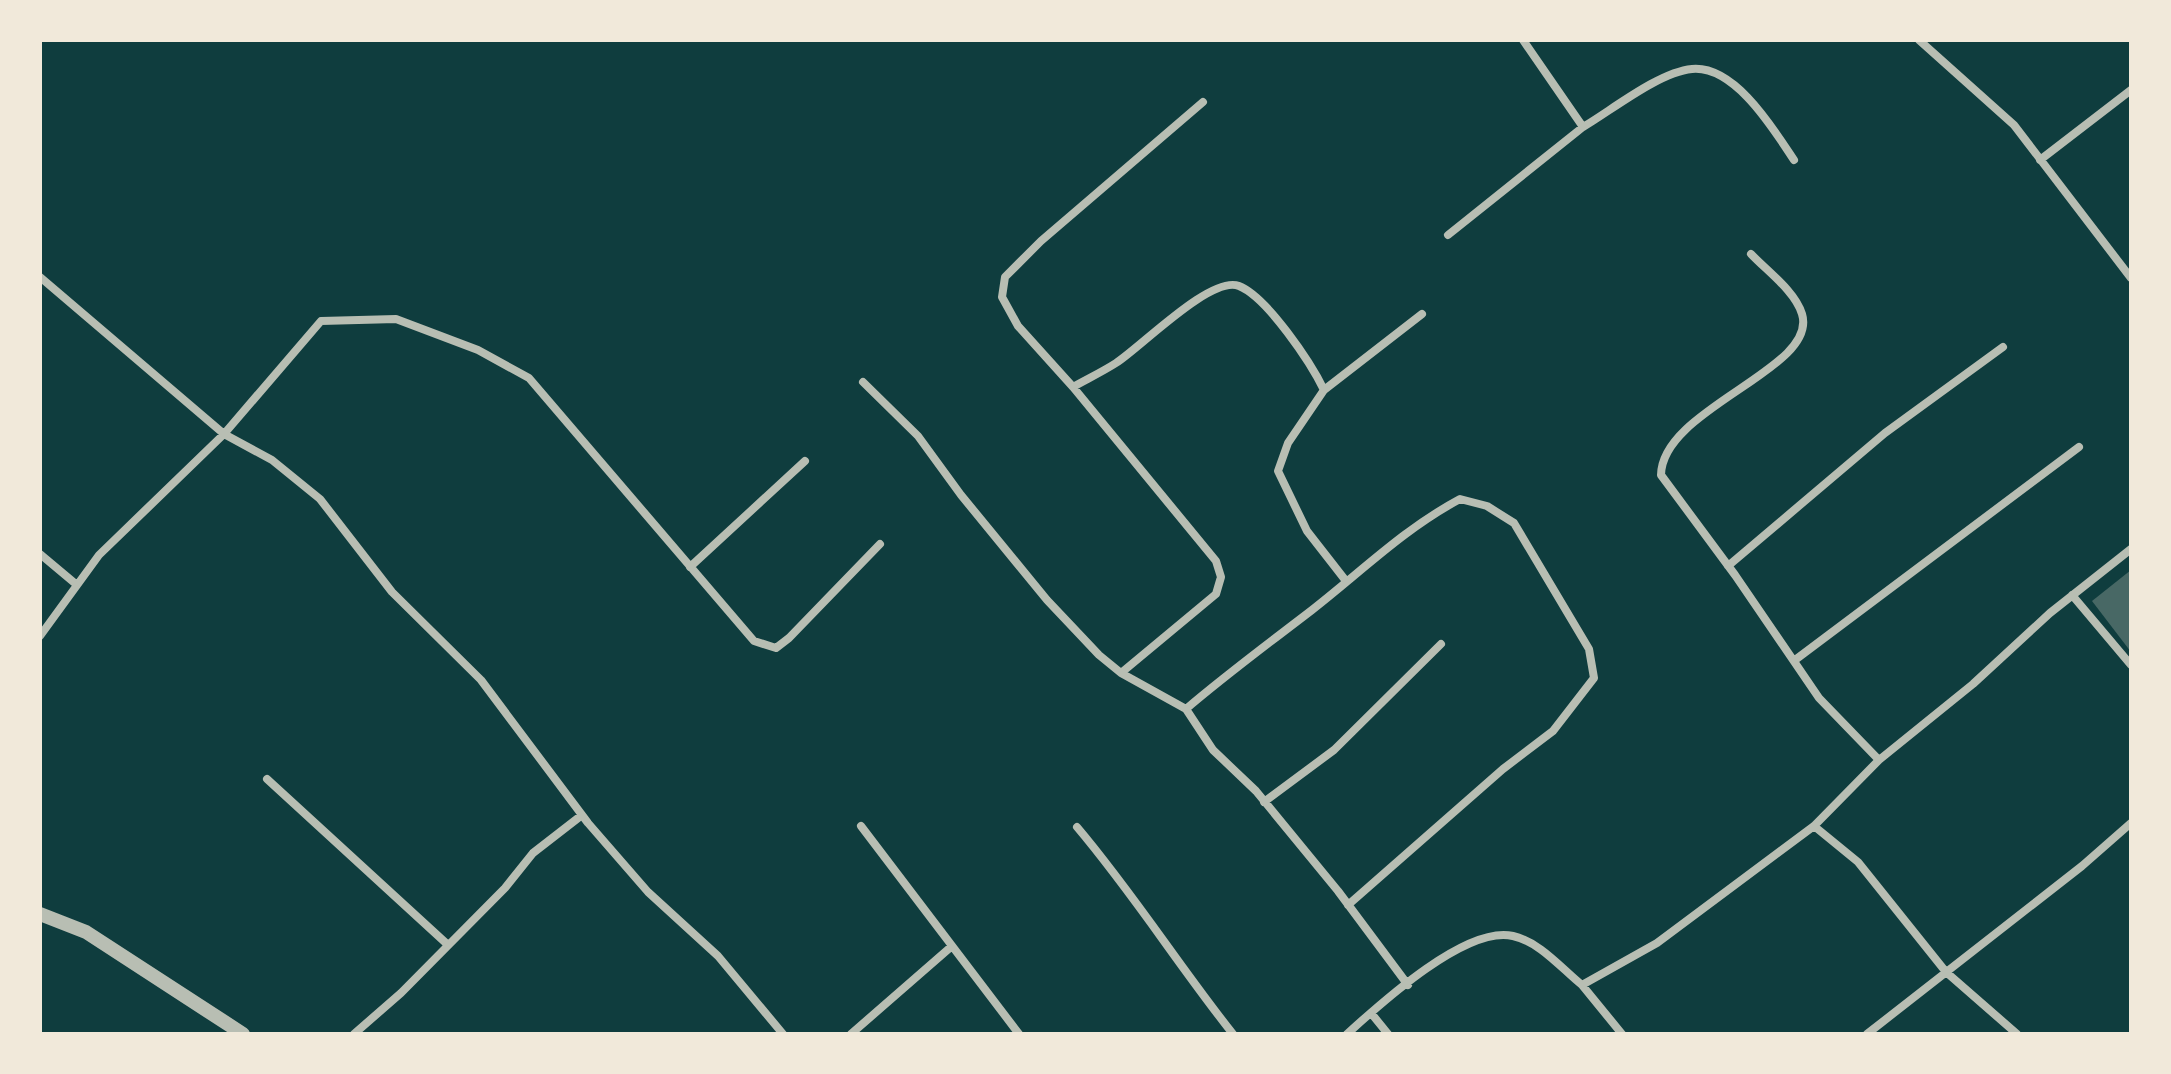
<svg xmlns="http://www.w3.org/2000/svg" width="2171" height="1074" viewBox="0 0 2171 1074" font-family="Mulish,sans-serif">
  <rect width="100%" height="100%" fill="#0f3d3e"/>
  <path fill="#486865" d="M2131,570V652L2092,601Z"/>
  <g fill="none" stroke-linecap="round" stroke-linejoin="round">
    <path stroke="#b8beb3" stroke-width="8" d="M1523,40L1583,127C1612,110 1659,72 1692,69C1735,65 1774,130 1794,160
      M1919,40L2014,125L2131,278
      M1203,102L1041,241L1005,277L1002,297L1018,326L1073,387C1087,379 1102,372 1116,363C1141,347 1211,275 1239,286C1267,297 1311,363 1324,390L1288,443L1278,471L1307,531L1346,581
      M2040,160L2131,90
      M1448,235L1583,127
      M1751,254C1767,271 1795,291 1802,314C1819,369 1662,408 1661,475L1735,575L1819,698L1879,760
      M40,277L224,434L272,460L320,499L392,592L481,680L588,823L648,892L718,956L783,1034
      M863,382L918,436L961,495L1047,600L1099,655L1121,673L1186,709L1213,750L1256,791L1338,891L1408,985
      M1073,387L1216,561L1221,577L1216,594L1121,673
      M1324,390L1422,314
      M40,554L77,585
      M1728,566L1885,433L2003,347
      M690,567L805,461
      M2072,595L2131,665
      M40,636L99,555L224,434L321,321L396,319L478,350L529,378L754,641L776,648L789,638L880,544
      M1795,660L2079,447
      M1186,709C1227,674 1269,643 1312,610C1362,571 1404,529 1460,499L1487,506L1514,523L1589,649L1594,678L1553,731L1503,769L1348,905
      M267,779L447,944
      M1264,802L1334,750L1441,644
      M861,826L1019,1034
      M1814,826L1858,862L1946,972L2017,1034
      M1077,827C1133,893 1179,966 1233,1034
      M1582,985L1622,1034
      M1371,1013L1388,1034
      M354,1034L401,993L505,888L533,853L582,815
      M851,1034L952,946
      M1347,1034C1380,1004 1466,925 1513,936C1540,942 1561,968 1582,985L1657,943L1814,826L1879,760L1973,684L2050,613L2131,549
      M1867,1034L2082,866L2131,823"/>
    <path stroke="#b8beb3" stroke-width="14" d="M40,914L86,932L243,1034"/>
  </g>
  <rect width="2171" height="1074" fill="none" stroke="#f1e9da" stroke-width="84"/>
</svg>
